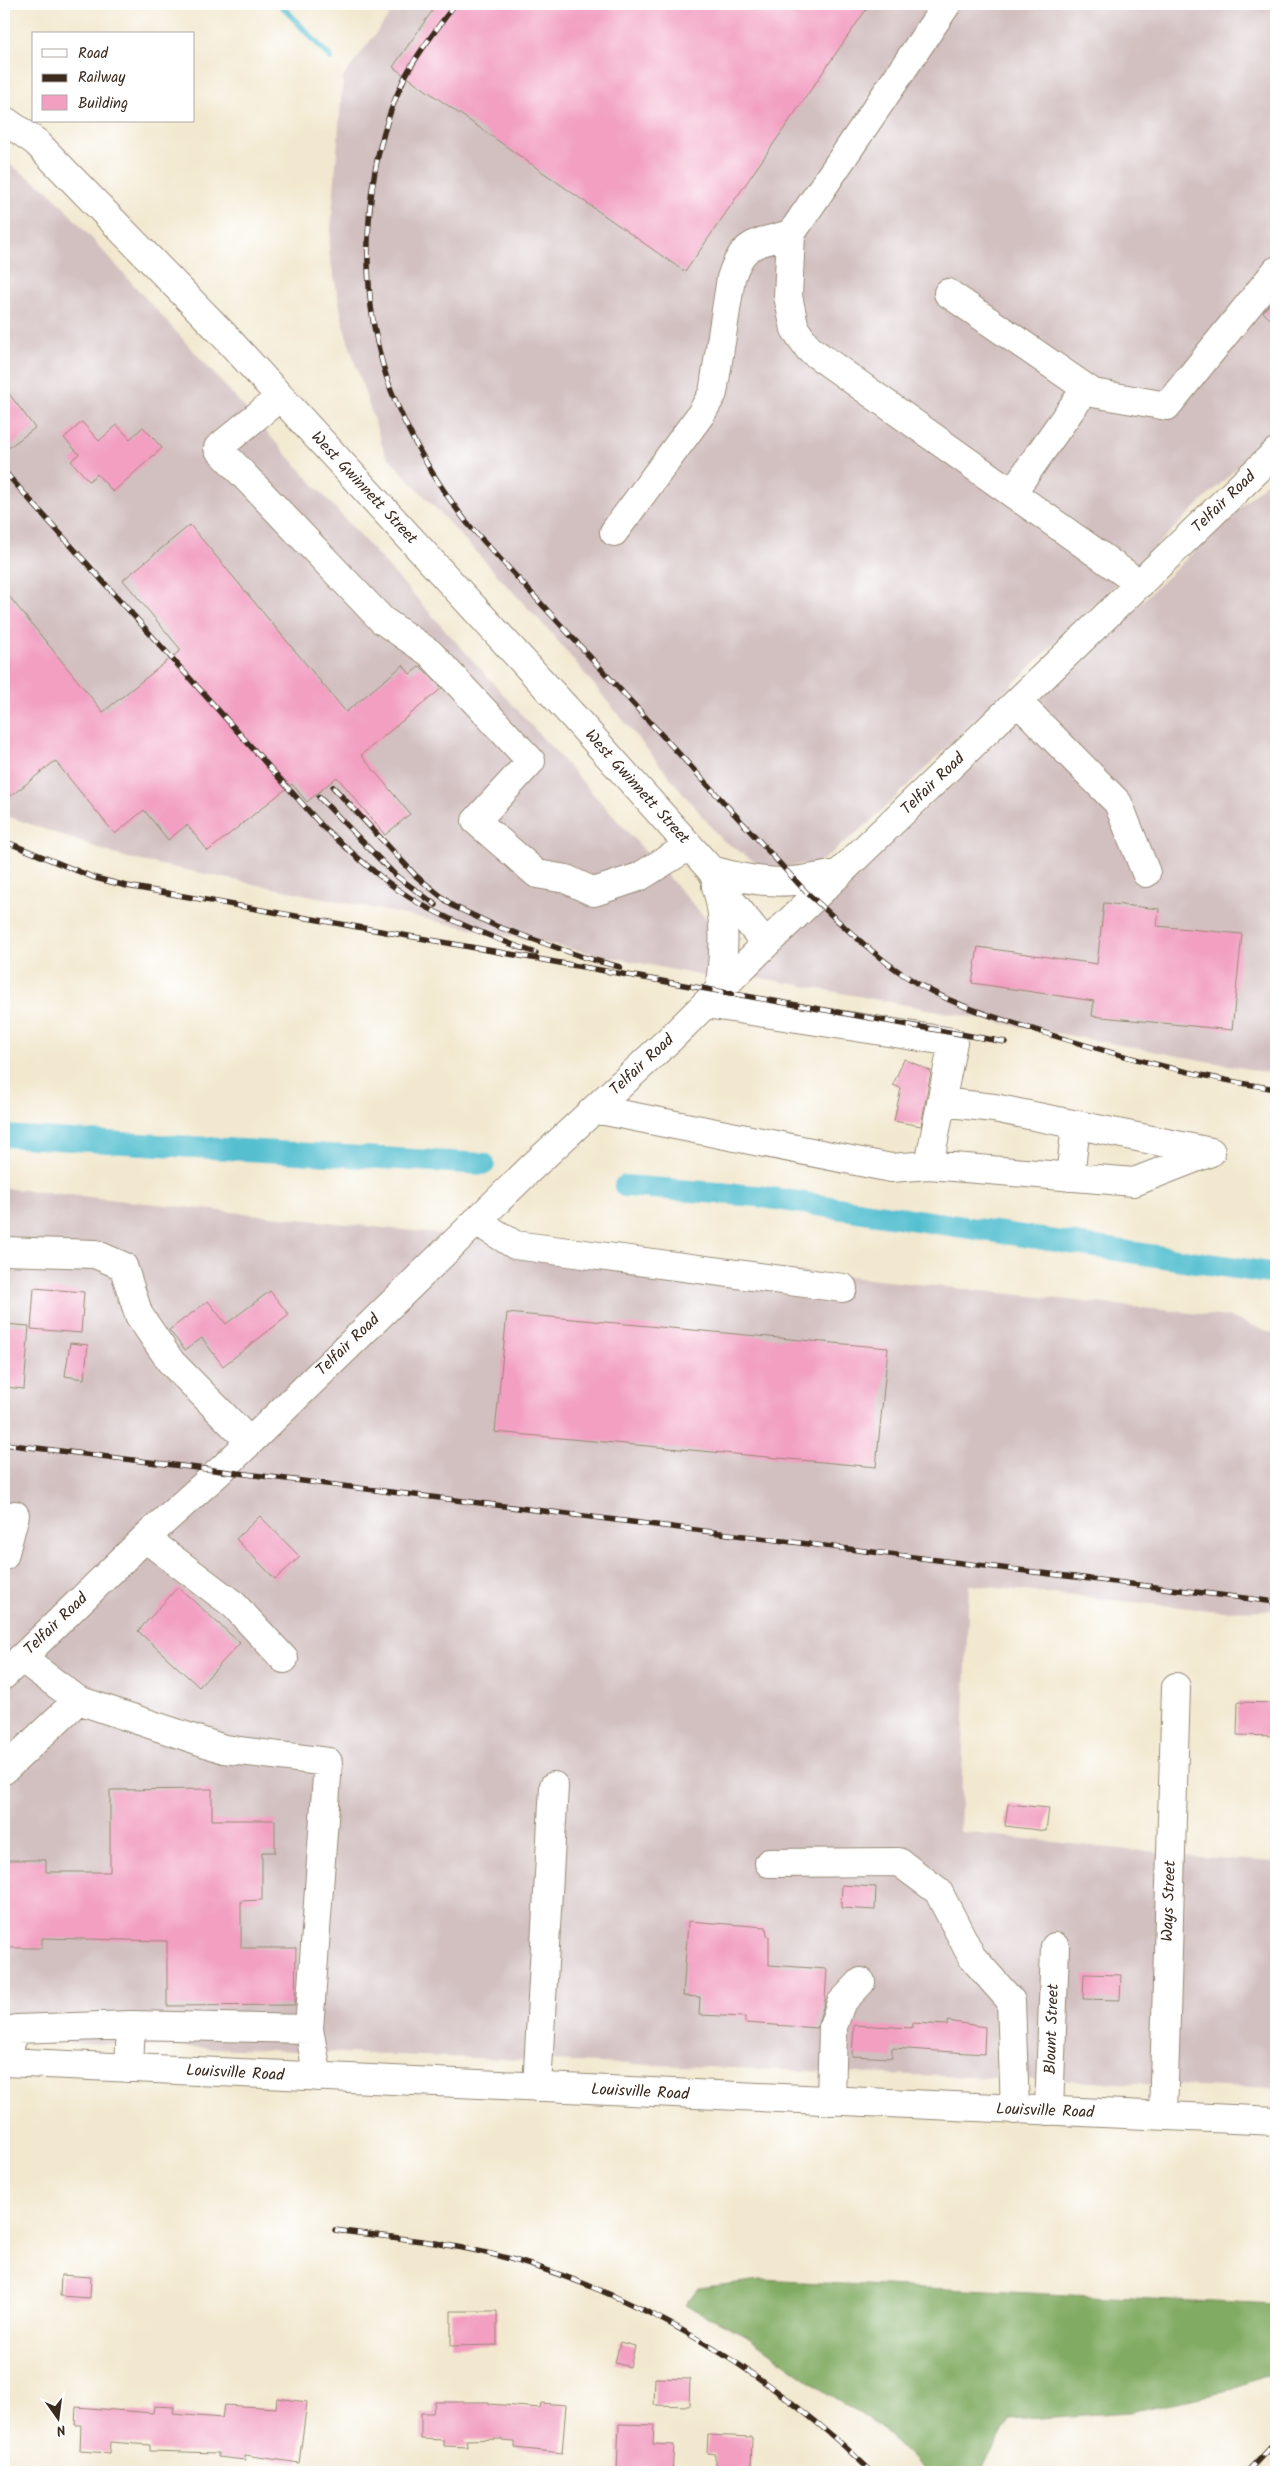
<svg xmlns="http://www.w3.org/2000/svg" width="1280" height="2476" viewBox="0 0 1280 2476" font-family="Kalam,sans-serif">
  <rect width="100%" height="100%" fill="#fff"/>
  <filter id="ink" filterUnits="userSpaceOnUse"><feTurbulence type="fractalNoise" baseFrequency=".02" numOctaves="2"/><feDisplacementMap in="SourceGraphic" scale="10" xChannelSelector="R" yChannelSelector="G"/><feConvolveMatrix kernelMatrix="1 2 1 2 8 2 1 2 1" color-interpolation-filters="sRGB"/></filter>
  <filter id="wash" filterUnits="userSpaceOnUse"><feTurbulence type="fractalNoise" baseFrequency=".0096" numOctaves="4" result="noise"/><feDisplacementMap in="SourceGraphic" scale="20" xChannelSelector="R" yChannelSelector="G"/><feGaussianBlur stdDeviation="1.12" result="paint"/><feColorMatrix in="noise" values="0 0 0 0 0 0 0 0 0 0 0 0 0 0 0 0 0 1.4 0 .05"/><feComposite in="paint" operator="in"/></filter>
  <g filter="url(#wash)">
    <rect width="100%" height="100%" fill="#f2e8cf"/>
    <path fill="#d2bfc0" d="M398,4H1276V430L870,822L820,862L767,870L721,839L552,634L385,454L345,332L329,252L343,77Z
      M4,161L48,190L718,932L708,977L123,857L4,815Z
      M1276,473V1074L750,976Z
      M4,1188L1229,1317L1276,1334V1610L1219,1611L969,1585L960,1832L1187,1856L1276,1862V2089L4,2040Z"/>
    <path fill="#81ab62" stroke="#5e6a40" d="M760,2280L1276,2305V2372L1215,2394L1130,2412L1010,2420L980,2472H926L879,2426L819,2388L746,2335L685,2305L698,2288Z"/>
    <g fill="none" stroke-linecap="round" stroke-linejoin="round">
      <path stroke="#54bfd0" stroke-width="6" d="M280,4L331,58"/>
      <path stroke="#54bfd0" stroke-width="22" d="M4,1136L484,1164
        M625,1186L757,1196L1276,1274"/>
    </g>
    <g id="blocks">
      <path fill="#f29fc1" d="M437,4H870L685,272L393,67Z
        M1276,296V325L1263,312Z
        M4,387L35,428L4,451Z
        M82,422L99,441L117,425L130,439L143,427L162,448L113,492L97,474L89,481L71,461L79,454L64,438Z
        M190,525L346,712L403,665L410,674L420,666L442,688L361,755L410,814L385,835L337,777L307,802L292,784L208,851L187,825L168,840L144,810L115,834L55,761L11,796L4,787V590L103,712L181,650L123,580Z
        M1104,903L1159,909L1157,926L1242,934L1232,1030L1092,1016L1094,1001L972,983L978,947L1097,964Z
        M904,1059L931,1071L921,1126L894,1121L901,1088L893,1085Z
        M34,1288L84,1292L81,1333L31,1329Z
        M270,1291L289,1315L223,1366L202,1338L185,1350L169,1330L208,1301L226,1324Z
        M507,1313L888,1348L876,1467L495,1432Z
        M4,1324L29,1326L24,1389L4,1387Z
        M70,1343L88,1345L84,1379L65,1376Z
        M260,1516L300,1557L275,1579L236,1539Z
        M178,1587L240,1643L199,1687L138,1631Z
        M1238,1702L1276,1703L1275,1736L1237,1735Z
        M212,1789V1820H275V1852H262V1900L241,1901V1948H296L295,2005L167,2006V1941L42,1938V1948H4V1860H46V1872H110V1790Z
        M1008,1804L1049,1808L1046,1831L1005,1826Z
        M842,1885L876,1887L875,1910L841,1908Z
        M688,1921L766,1927L767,1935L769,1936V1965L827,1969L825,2000L817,2028L745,2023V2017L699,2015L700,1997L683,1996Z
        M1084,1974L1121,1975L1120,2000L1083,1999Z
        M948,2021L985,2027L984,2054L892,2048V2058L852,2056L854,2025L912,2028V2023L947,2025Z
        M61,2275L91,2277L90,2298L60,2296Z
        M451,2311H497V2345L451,2346Z
        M620,2342L635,2346L630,2367L615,2363Z
        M655,2378L690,2379L689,2406L654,2405Z
        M277,2398L307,2402L299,2463L245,2455V2460L218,2457V2453L150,2451V2445L110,2442L109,2453L80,2451L81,2425H75L76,2407L153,2413L154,2406L174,2407L173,2414L222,2418L224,2405L276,2408Z
        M435,2402H489V2404L540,2408L541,2403L566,2405L562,2453L515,2448V2442L502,2441V2439L466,2440L467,2447L444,2446V2440L421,2439V2413H433Z
        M619,2424L654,2425L653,2444L674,2445L672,2472H617Z
        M708,2435L752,2437L751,2472H715V2454L707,2453Z"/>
    </g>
  </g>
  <g filter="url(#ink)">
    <use href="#blocks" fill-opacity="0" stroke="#968976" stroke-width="1"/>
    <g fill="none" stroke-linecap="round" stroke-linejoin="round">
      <g stroke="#968976" stroke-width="30">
        <path id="minor" d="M4,120L36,142L221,332L573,716L711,870L724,892L766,944
          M791,234L788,296L795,329L809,349L1140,584
          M948,293L1093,393L1167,406L1276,271
          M280,397L218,448L382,620L430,653L531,761L476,821L537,874L566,879L594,892L639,877L689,846
          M1012,493L1086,388
          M614,532L701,414L713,393L731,278C743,240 757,244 791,234L947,4
          M1018,702L1118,803L1146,873
          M711,870C764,885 787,885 840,873
          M716,886C727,921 724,955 719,991
          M706,1004L953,1042L929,1165
          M595,1109L891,1168L929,1165L1134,1182L1211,1152L994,1108L941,1102
          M1070,1177L1076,1125
          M476,1221L515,1245L843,1288
          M4,1251L95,1254L123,1266L139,1315L171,1362L249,1441
          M145,1538L234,1605L284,1659
          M4,1556L15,1515
          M21,1658L78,1700L224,1749L328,1762L309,2029
          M4,1675L145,1538L221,1470L531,1168L671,1038L766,944L1276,452
          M4,1770L78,1700
          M769,1863L899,1862L938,1891L972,1957L1011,2001L1015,2110
          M4,2062L16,2029L131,2025
          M129,2068L131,2025L309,2029L318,2077
          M537,2087L554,1786
          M831,2101L833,2027L841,2003L861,1982
          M1049,2111L1055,1947
          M1163,2115L1176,1687"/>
      </g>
      <g stroke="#968976" stroke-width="30">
        <path id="major" d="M4,2062L1276,2121"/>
      </g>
      <use href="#minor" stroke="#fff" stroke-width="28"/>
      <use href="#major" stroke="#fff" stroke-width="28"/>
      <g stroke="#3b2a1e" stroke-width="5.5">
        <path id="rail" d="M455,4C439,27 416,54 404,79C361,170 356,295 391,390C410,439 436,483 468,524L806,892C838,920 868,951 904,975C946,1004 1000,1019 1048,1034C1123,1057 1198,1077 1276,1089
          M4,471L324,828C354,854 383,882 417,902C454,923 496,939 536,953
          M333,787L416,876L453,906L496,926L583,957L620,967
          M319,797L395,875L436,905
          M4,841L95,878L127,886L1005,1042
          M4,1444L1276,1602
          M335,2230C395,2238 456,2243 514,2260C650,2299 772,2375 872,2472
          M1247,2472L1276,2441"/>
      </g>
      <use href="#rail" stroke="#fff" stroke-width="4" stroke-dasharray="11" stroke-linecap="butt"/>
    </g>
  </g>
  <g text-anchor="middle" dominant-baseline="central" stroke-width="4" stroke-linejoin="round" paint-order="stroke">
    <g font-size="16" fill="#3b2a1e" stroke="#fff">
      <text transform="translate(364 488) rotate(47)">West Gwinnett Street</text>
      <text transform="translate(1224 502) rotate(-44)">Telfair Road</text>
      <text transform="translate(933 784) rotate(-44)">Telfair Road</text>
      <text transform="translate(637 787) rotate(48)">West Gwinnett Street</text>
      <text transform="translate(642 1065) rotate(-43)">Telfair Road</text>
      <text transform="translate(348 1345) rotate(-44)">Telfair Road</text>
      <text transform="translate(56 1624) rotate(-44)">Telfair Road</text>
      <text transform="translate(1169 1901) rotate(-88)">Ways Street</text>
      <text transform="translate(1052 2029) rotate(-88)">Blount Street</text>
      <text transform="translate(235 2073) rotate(3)">Louisville Road</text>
      <text transform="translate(640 2092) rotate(3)">Louisville Road</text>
      <text transform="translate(1045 2111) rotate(2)">Louisville Road</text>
    </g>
  </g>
  <rect width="1280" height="2476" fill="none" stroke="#fff" stroke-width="20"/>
  <rect x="32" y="32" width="162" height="90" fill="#ffffff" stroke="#b1aaa5"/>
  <rect x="42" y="49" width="25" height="8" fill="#ffffff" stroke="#b1aaa5"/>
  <text x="78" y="58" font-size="15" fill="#3b2a1e">Road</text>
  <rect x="42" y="74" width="25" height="8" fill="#3b2a1e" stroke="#b1aaa5"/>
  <text x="78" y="82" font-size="15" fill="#3b2a1e">Railway</text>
  <rect x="42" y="95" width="25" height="15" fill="#f29fc1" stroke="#b1aaa5"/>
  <text x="78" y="108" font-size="15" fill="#3b2a1e">Building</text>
  <g transform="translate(58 2418) rotate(166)" stroke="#ffffff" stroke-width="4" paint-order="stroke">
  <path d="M0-4L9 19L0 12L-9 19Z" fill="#3b2a1e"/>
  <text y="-8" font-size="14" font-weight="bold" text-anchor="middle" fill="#3b2a1e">N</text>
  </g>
</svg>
